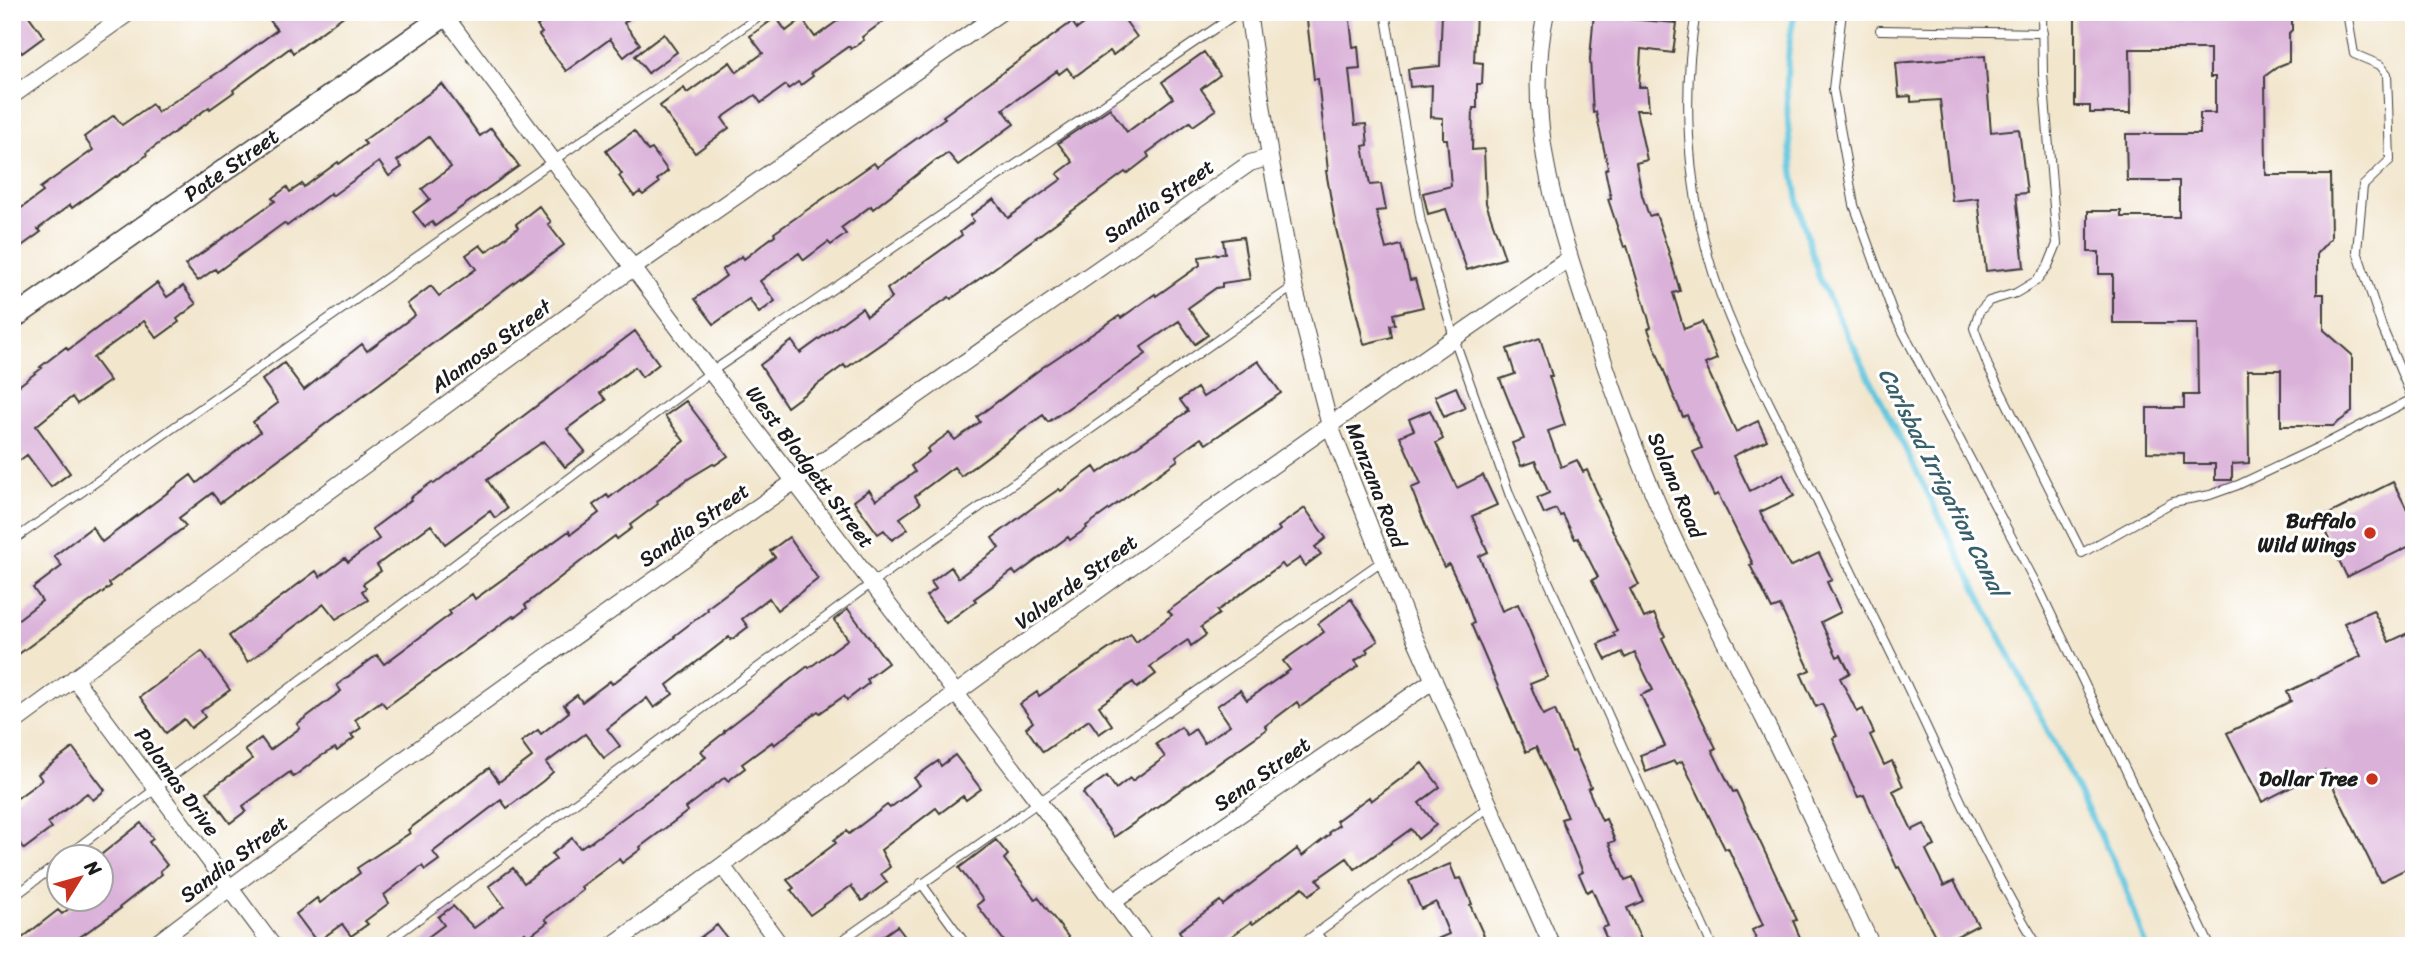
<svg xmlns="http://www.w3.org/2000/svg" width="2426" height="958" viewBox="0 0 2426 958" font-family="Sriracha,sans-serif">
  <rect width="100%" height="100%" fill="#fff"/>
  <filter id="ink" filterUnits="userSpaceOnUse"><feTurbulence type="fractalNoise" baseFrequency=".0143" numOctaves="2"/><feDisplacementMap in="SourceGraphic" scale="14" xChannelSelector="R" yChannelSelector="G"/><feConvolveMatrix kernelMatrix="1 2 1 2 8 2 1 2 1" color-interpolation-filters="sRGB"/></filter>
  <filter id="wash" filterUnits="userSpaceOnUse"><feTurbulence type="fractalNoise" baseFrequency=".00686" numOctaves="4" result="noise"/><feDisplacementMap in="SourceGraphic" scale="28" xChannelSelector="R" yChannelSelector="G"/><feGaussianBlur stdDeviation="1.57" result="paint"/><feColorMatrix in="noise" values="0 0 0 0 0 0 0 0 0 0 0 0 0 0 0 0 0 1.4 0 .05"/><feComposite in="paint" operator="in"/></filter>
  <g filter="url(#wash)">
    <rect width="100%" height="100%" fill="#f2e6cd"/>
    <g fill="none" stroke-linecap="round" stroke-linejoin="round">
      <path stroke="#61c5de" stroke-width="6" d="M1795,12C1781,69 1787,142 1798,200C1803,226 1812,252 1819,278L2123,880L2146,946"/>
    </g>
    <g id="blocks">
      <path fill="#dab1d9" d="M12,12H26L44,37L22,53L12,40Z
        M264,12H349L293,53L290,48L233,90L234,92L210,109L209,107L146,153L147,155L117,177L116,176L72,208L70,205L38,229L41,232L12,253V215L43,192L40,188L93,150L84,137L114,115L122,125L152,104L158,112L228,66L277,30Z
        M555,12H637L624,23L640,44L624,57L610,39L566,71L539,35L542,33L537,26Z
        M850,12H896L862,37L864,40L851,49L849,46L811,73L813,76L801,85L798,82L788,89L786,85L761,103L755,95L722,118L729,128L695,153L660,106L684,88L687,93L730,62L737,72L763,53L750,36L776,17L786,31L802,19L815,37Z
        M1100,12H1119L1137,37L1113,55L1110,51L1074,77L1067,68L1059,74L1057,71L1003,109L1014,124L958,165L948,153L938,160L937,159L873,209L871,206L841,228L846,234L831,245L828,242L804,260L799,253L760,281L775,301L759,313L749,299L714,324L695,299L726,276L722,270L742,256L744,259L775,235L774,233L874,163L877,167L945,118L943,116L1072,22L1077,29Z
        M1306,12H1349L1353,47L1358,46L1360,69L1349,70L1355,125L1366,124L1368,145L1363,146L1370,185L1381,184L1386,210L1376,211L1386,249L1401,245L1410,280L1415,279L1423,307L1393,314L1395,324L1390,325L1392,337L1364,344L1336,229L1326,171H1328L1318,79H1314Z
        M1442,12H1476L1474,62L1483,63L1482,84H1477V108H1473L1472,150L1484,149L1486,203L1505,258L1467,270L1446,209L1428,214L1423,193L1451,186L1447,139H1443V118L1431,117L1432,85L1410,87L1408,69L1440,66Z
        M1594,12H1628V19L1677,23L1673,53L1641,49L1639,87H1647L1649,110H1636L1647,160L1636,163L1642,195L1649,216L1656,214L1668,250L1680,291L1673,293L1684,329L1702,322L1717,359L1705,364L1736,432L1758,421L1767,440L1733,456L1750,491L1783,474L1794,496L1760,512L1790,567L1819,553L1832,580L1827,582L1841,612L1821,622L1837,657L1841,655L1850,673L1840,678L1857,712L1863,709L1874,733L1870,735L1884,765L1892,761L1903,786L1893,791L1912,830L1924,824L1935,846L1926,850L1944,886L1954,881L1978,925L1940,945L1899,867L1897,868L1864,795L1858,797L1850,781L1833,738L1837,736L1822,704L1816,707L1801,674L1810,670L1780,606L1772,609L1750,565L1753,564L1718,494L1714,496L1693,452L1702,448L1687,415L1683,417L1672,392L1648,329L1651,327L1627,246L1624,247L1608,199L1611,198L1605,170L1608,168L1596,112L1593,113L1590,59Z
        M2086,12H2292V30L2289,33V62L2279,66L2265,76L2266,175H2330L2331,238L2317,253V294H2324V330L2352,355V412L2333,426H2281V370H2248L2249,463L2232,464V480H2215V464H2184V453L2147,452V408H2184V395H2198L2197,323H2113V274H2099V252H2088V211H2121V217H2179V181H2127L2126,134H2200V113H2215V77H2210V49H2130L2131,113H2090V106H2075V15H2086Z
        M664,34L677,52L648,73L635,56Z
        M1204,52L1220,75L1201,89L1216,110L1193,126L1190,122L1147,153L1149,157L1127,174L1125,172L989,272L951,299L949,297L846,368L844,365L787,407L760,365L792,341L800,353L862,308L867,316L892,298L887,289L962,235L960,232L974,221L970,216L994,199L1008,218L1062,179L1057,174L1073,162L1058,143L1110,108L1127,132L1173,98L1162,82Z
        M1985,56L1991,132L2019,129L2027,193L2016,194L2024,267L1986,271L1978,198L1952,201L1940,100L1911,102V96L1899,97L1896,63Z
        M442,84L480,136L491,128L519,166L435,226L432,222L425,227L413,212L430,199L422,189L451,167L429,137L397,161L402,167L389,176L379,162L332,196L331,193L287,226L284,223L217,272L215,269L198,281L185,265L275,201L272,198L287,187L290,192L302,184L304,187L338,162L339,164L366,144L363,141Z
        M634,131L648,151L652,149L668,171L657,180L659,183L643,195L640,192L634,196L619,176L622,174L606,151Z
        M539,206L551,222L548,224L564,245L220,503L212,493L179,518L186,526L109,583L111,586L12,659V624L42,601L33,588L62,566L54,556L92,527L102,542L191,475L197,483L260,432L253,422L278,403L262,380L284,363L304,390L362,344L367,351L415,315L407,304L431,286L439,296L476,269L466,255L480,245L486,252L518,228L516,224Z
        M1243,237L1250,279L1222,283V287L1216,288L1188,308L1208,335L1195,344L1179,321L1141,347L1146,354L1048,422L1043,415L961,476L954,467L915,496L920,504L900,518L908,529L892,540L884,530L878,534L854,501L869,490L876,500L915,472L911,466L929,452L927,449L949,433L955,440L980,422L977,417L1043,367L1119,316L1121,318L1155,294L1156,296L1200,265L1199,257L1225,253L1223,240Z
        M157,283L167,297L183,286L196,304L177,319L179,322L157,338L144,321L93,358L110,381L77,404L72,397L36,426L70,473L51,487L27,455L12,466V391L42,368L40,367L66,347L68,350Z
        M635,331L659,364L642,377L635,367L600,393L606,400L567,429L585,451L565,467L544,441L487,480L507,509L495,518L490,511L445,544L431,525L377,565L381,571L363,584L366,588L362,591L368,600L336,619L324,604L248,662L229,636L316,571L320,577L345,558L348,562L379,539L372,529L411,500L410,498L432,482L434,484Z
        M1540,338L1552,376H1549L1565,425L1548,431L1561,467L1577,460L1583,472L1587,470L1600,499L1598,500L1639,585L1630,589L1644,618L1654,614L1665,636L1662,638L1716,748L1712,750L1733,792L1736,791L1797,920L1793,921L1802,942L1793,946H1759L1752,930L1763,925L1728,848L1725,849L1682,761L1676,764L1674,761L1646,772L1640,755L1665,746L1641,695L1653,690L1635,653L1625,658L1622,652L1606,660L1598,644L1615,636L1613,633L1617,631L1592,580L1598,577L1578,538L1575,539L1563,515L1560,516L1556,509L1544,514L1537,498L1549,493L1535,461L1521,466L1512,443L1524,439L1500,379L1515,374L1507,349Z
        M1258,361L1281,393L1206,444L1201,438L1176,456L1178,460L1086,526L1087,528L1070,540L1068,537L1016,575L1013,571L974,599L976,601L946,623L926,596L936,589L931,582L951,567L958,578L999,548L992,538L1032,508L1059,489L1061,491L1094,467L1098,473L1188,411L1180,400L1197,388L1203,397Z
        M1456,387L1465,408L1444,417L1435,396Z
        M686,401L728,456L715,465L713,464L688,479L657,501L658,504L630,525L632,528L617,539L615,536L580,562L525,605L527,608L515,617L513,616L386,707L381,701L355,720L361,728L351,735L354,738L337,751L335,748L321,756L293,777L290,772L243,806L246,811L230,823L207,792L252,759L245,750L261,738L270,750L300,728L297,724L341,691L337,685L377,655L384,664L451,614L449,611L472,594L475,599L569,531L571,534L599,513L593,505L607,495L609,498L684,441L665,416Z
        M1430,410L1443,439L1436,443L1457,488L1483,475L1497,505L1472,516L1488,552L1479,556L1502,611L1518,604L1527,624L1548,677L1530,684L1543,715L1555,710L1572,752L1575,751L1591,787L1588,789L1602,821L1606,819L1615,841L1609,843L1625,880L1633,877L1643,901L1627,908L1644,946H1610L1602,928L1608,926L1592,889L1587,892L1579,874L1583,872L1561,819L1568,817L1536,747L1526,752L1471,624L1474,623L1464,595L1449,564L1444,567L1433,543L1411,488L1421,484L1400,436L1414,430L1409,419Z
        M2393,482L2414,523V544L2347,577L2319,519Z
        M1305,508L1326,538L1315,547L1321,554L1305,566L1300,558L1285,568L1282,564L1217,611L1219,614L1201,627L1206,635L1191,646L1188,640L1179,646L1150,667L1156,674L1137,688L1133,682L1099,706L1112,725L1099,734L1089,720L1043,752L1026,728L1033,722L1020,704L1037,692L1039,696L1131,634L1136,642L1172,615L1168,611L1280,530L1278,527Z
        M789,537L818,579L777,610L769,598L742,619L748,627L731,640L729,637L667,685L673,694L654,708L647,698L607,729L620,746L604,758L585,734L546,763L553,772L543,781L507,808L501,800L433,852L439,860L425,870L422,866L384,895L389,903L365,921L368,924L351,936L342,924L317,942L296,914L317,898L320,903L360,873L357,868L410,833L408,830L489,768L499,782L532,757L521,742L538,730L541,734L569,712L564,705L577,695L582,702L610,681L612,684L675,637L674,636L708,610L707,608L775,557L770,551Z
        M1351,599L1378,641L1366,649L1368,652L1355,661L1359,666L1300,707L1297,702L1265,726L1267,729L1114,837L1083,793L1107,776L1116,789L1130,778L1132,781L1165,757L1156,744L1181,727L1187,735L1195,729L1204,743L1230,725L1217,706L1240,690L1247,700L1290,670L1283,661L1324,632L1318,624Z
        M848,609L888,663L867,679L869,683L847,700L844,696L820,713L818,711L774,745L772,742L742,764L745,768L728,781L725,777L699,798L686,808L688,811L640,847L641,849L622,863L619,859L581,887L583,890L545,919L548,922L528,937L525,933L507,946H416L444,925L438,917L453,906L474,928L504,906L489,886L513,868L524,883L556,859L552,854L572,838L580,848L587,843L588,844L706,757L701,751L725,732L724,731L808,666L809,668L848,639L834,620Z
        M2373,610L2389,642L2414,630V865L2380,882L2325,770L2262,802L2227,733L2291,701L2287,692L2361,656L2344,623Z
        M202,651L230,690L201,711L205,717L191,728L184,719L166,733L140,697Z
        M73,748L105,790L93,800L87,793L48,823L52,828L24,849L12,833V802L42,780L38,774Z
        M955,755L981,789L966,800L963,796L940,813L936,808L881,850L890,867L881,874L887,882L862,901L851,886L810,915L791,890L794,888L787,880L836,843L834,840L846,831L849,834L887,805L890,808L920,785L914,778L938,761L941,766Z
        M1422,763L1440,787L1419,803L1436,825L1418,839L1411,829L1355,869L1347,858L1317,879L1322,886L1309,895L1303,887L1253,924L1251,922L1218,946H1189L1179,931L1220,901L1223,905L1297,849L1302,856L1330,834L1329,832L1339,825L1336,821L1369,797L1371,801Z
        M141,823L153,839L149,842L167,865L160,871L162,874L120,907L121,908L67,946H12L58,910L62,914L82,899H102V854Z
        M996,840L1008,855L1004,859L1035,899L1038,897L1075,946H1008L977,905L983,900L959,868Z
        M1450,864L1456,879L1461,878L1472,904L1470,905L1486,940L1482,942L1483,946H1421L1449,934L1436,902L1421,909L1409,881Z
        M717,925L733,946H689Z
        M897,926L912,946H869Z"/>
    </g>
  </g>
  <g filter="url(#ink)">
    <use href="#blocks" fill-opacity="0" stroke="#3c3a37" stroke-width="2"/>
    <g fill="none" stroke-linecap="round" stroke-linejoin="round">
      <g stroke="#3c3a37" stroke-width="10">
        <path id="service" d="M1385,12L1421,222L1454,338L1510,496L1712,946
          M1696,12C1682,92 1687,181 1709,259C1725,318 1755,374 1782,429C1818,504 1855,578 1891,653C1940,751 1980,853 2038,946
          M1842,12L1833,89L1854,205L1893,313L2041,593L2210,946
          M2042,12L2043,74L2057,244L2048,266L2036,281L2016,293L1989,301L1979,312L1974,328L1988,366L2082,553L2173,502L2210,495L2238,485L2325,444L2414,398
          M2347,12L2354,54L2380,65L2387,74L2390,160L2363,186L2357,251L2382,327L2412,398
          M1880,30L2043,33
          M12,541L765,12
          M66,856L711,372L1239,12
          M921,883L967,946
          M12,898L60,862
          M1316,933L1327,946
          M382,946L872,583L1294,286
          M834,946L1382,561
          M1299,946L1489,807"/>
      </g>
      <g stroke="#3c3a37" stroke-width="18">
        <path id="minor" d="M442,12L711,372L1038,801L1146,946
          M1248,12L1270,157L1294,286L1330,426L1406,618L1552,946
          M1546,12C1524,116 1554,210 1586,308C1607,373 1630,439 1657,502C1689,576 1729,648 1765,721C1802,795 1836,871 1872,946
          M12,96L130,12
          M74,678L273,946
          M12,724L633,268L1001,12
          M723,867L781,946
          M1113,902L1434,680
          M153,946C511,674 882,421 1250,163L1270,157
          M611,946C727,864 840,777 955,694C1158,546 1363,400 1570,258"/>
      </g>
      <g stroke="#3c3a37" stroke-width="24">
        <g id="tertiary">
          <path id="s1" d="M12,319L450,12"/>
        </g>
      </g>
      <use href="#service" stroke="#fff" stroke-width="8"/>
      <use href="#minor" stroke="#fff" stroke-width="16"/>
      <use href="#tertiary" stroke="#fff" stroke-width="21"/>
    </g>
  </g>
  <g fill="#c8321e" stroke="#fff" stroke-width="2.5">
    <circle cx="2370" cy="533" r="7"/>
    <circle cx="2372" cy="779" r="7"/>
  </g>
  <g text-anchor="middle" dominant-baseline="central" stroke-width="6" stroke-linejoin="round" paint-order="stroke">
    <g font-size="21" fill="#1c1c1c" stroke="#fff">
      <text stroke="none"><textPath href="#s1" startOffset="268">Pate Street</textPath></text>
      <text transform="translate(1159 201) rotate(-35)">Sandia Street</text>
      <text transform="translate(491 346) rotate(-36)">Alamosa Street</text>
      <text transform="translate(810 467) rotate(53)">West Blodgett Street</text>
      <text transform="translate(1376 485) rotate(69)">Manzana Road</text>
      <text transform="translate(1676 485) rotate(67)">Solana Road</text>
      <text transform="translate(694 525) rotate(-35)">Sandia Street</text>
      <text transform="translate(1076 582) rotate(-36)">Valverde Street</text>
      <text transform="translate(1262 774) rotate(-35)">Sena Street</text>
      <text transform="translate(177 782) rotate(54)">Palomas Drive</text>
      <text transform="translate(234 859) rotate(-37)">Sandia Street</text>
    </g>
    <g font-size="21" font-weight="bold" fill="#1c1c1c" stroke="#fff" text-anchor="end">
      <text x="2356" y="521">Buffalo<tspan x="2356" dy="24">Wild Wings</tspan></text>
      <text x="2358" y="779">Dollar Tree</text>
    </g>
    <g font-size="23" font-style="italic" fill="#38606a" stroke="#fff">
      <text transform="translate(1942 482) rotate(63)">Carlsbad Irrigation Canal</text>
    </g>
  </g>
  <rect width="2426" height="958" fill="none" stroke="#fff" stroke-width="42"/>
  <g transform="translate(80 878) rotate(53)"><circle r="33" fill="#ffffff" stroke="#a4a4a4" stroke-width="2"/>
  <path d="M0-5L12 26L0 18L-12 26Z" fill="#c8321e"/>
  <text y="-10" font-size="19" font-weight="bold" text-anchor="middle" fill="#1c1c1c">N</text>
  </g>
</svg>
